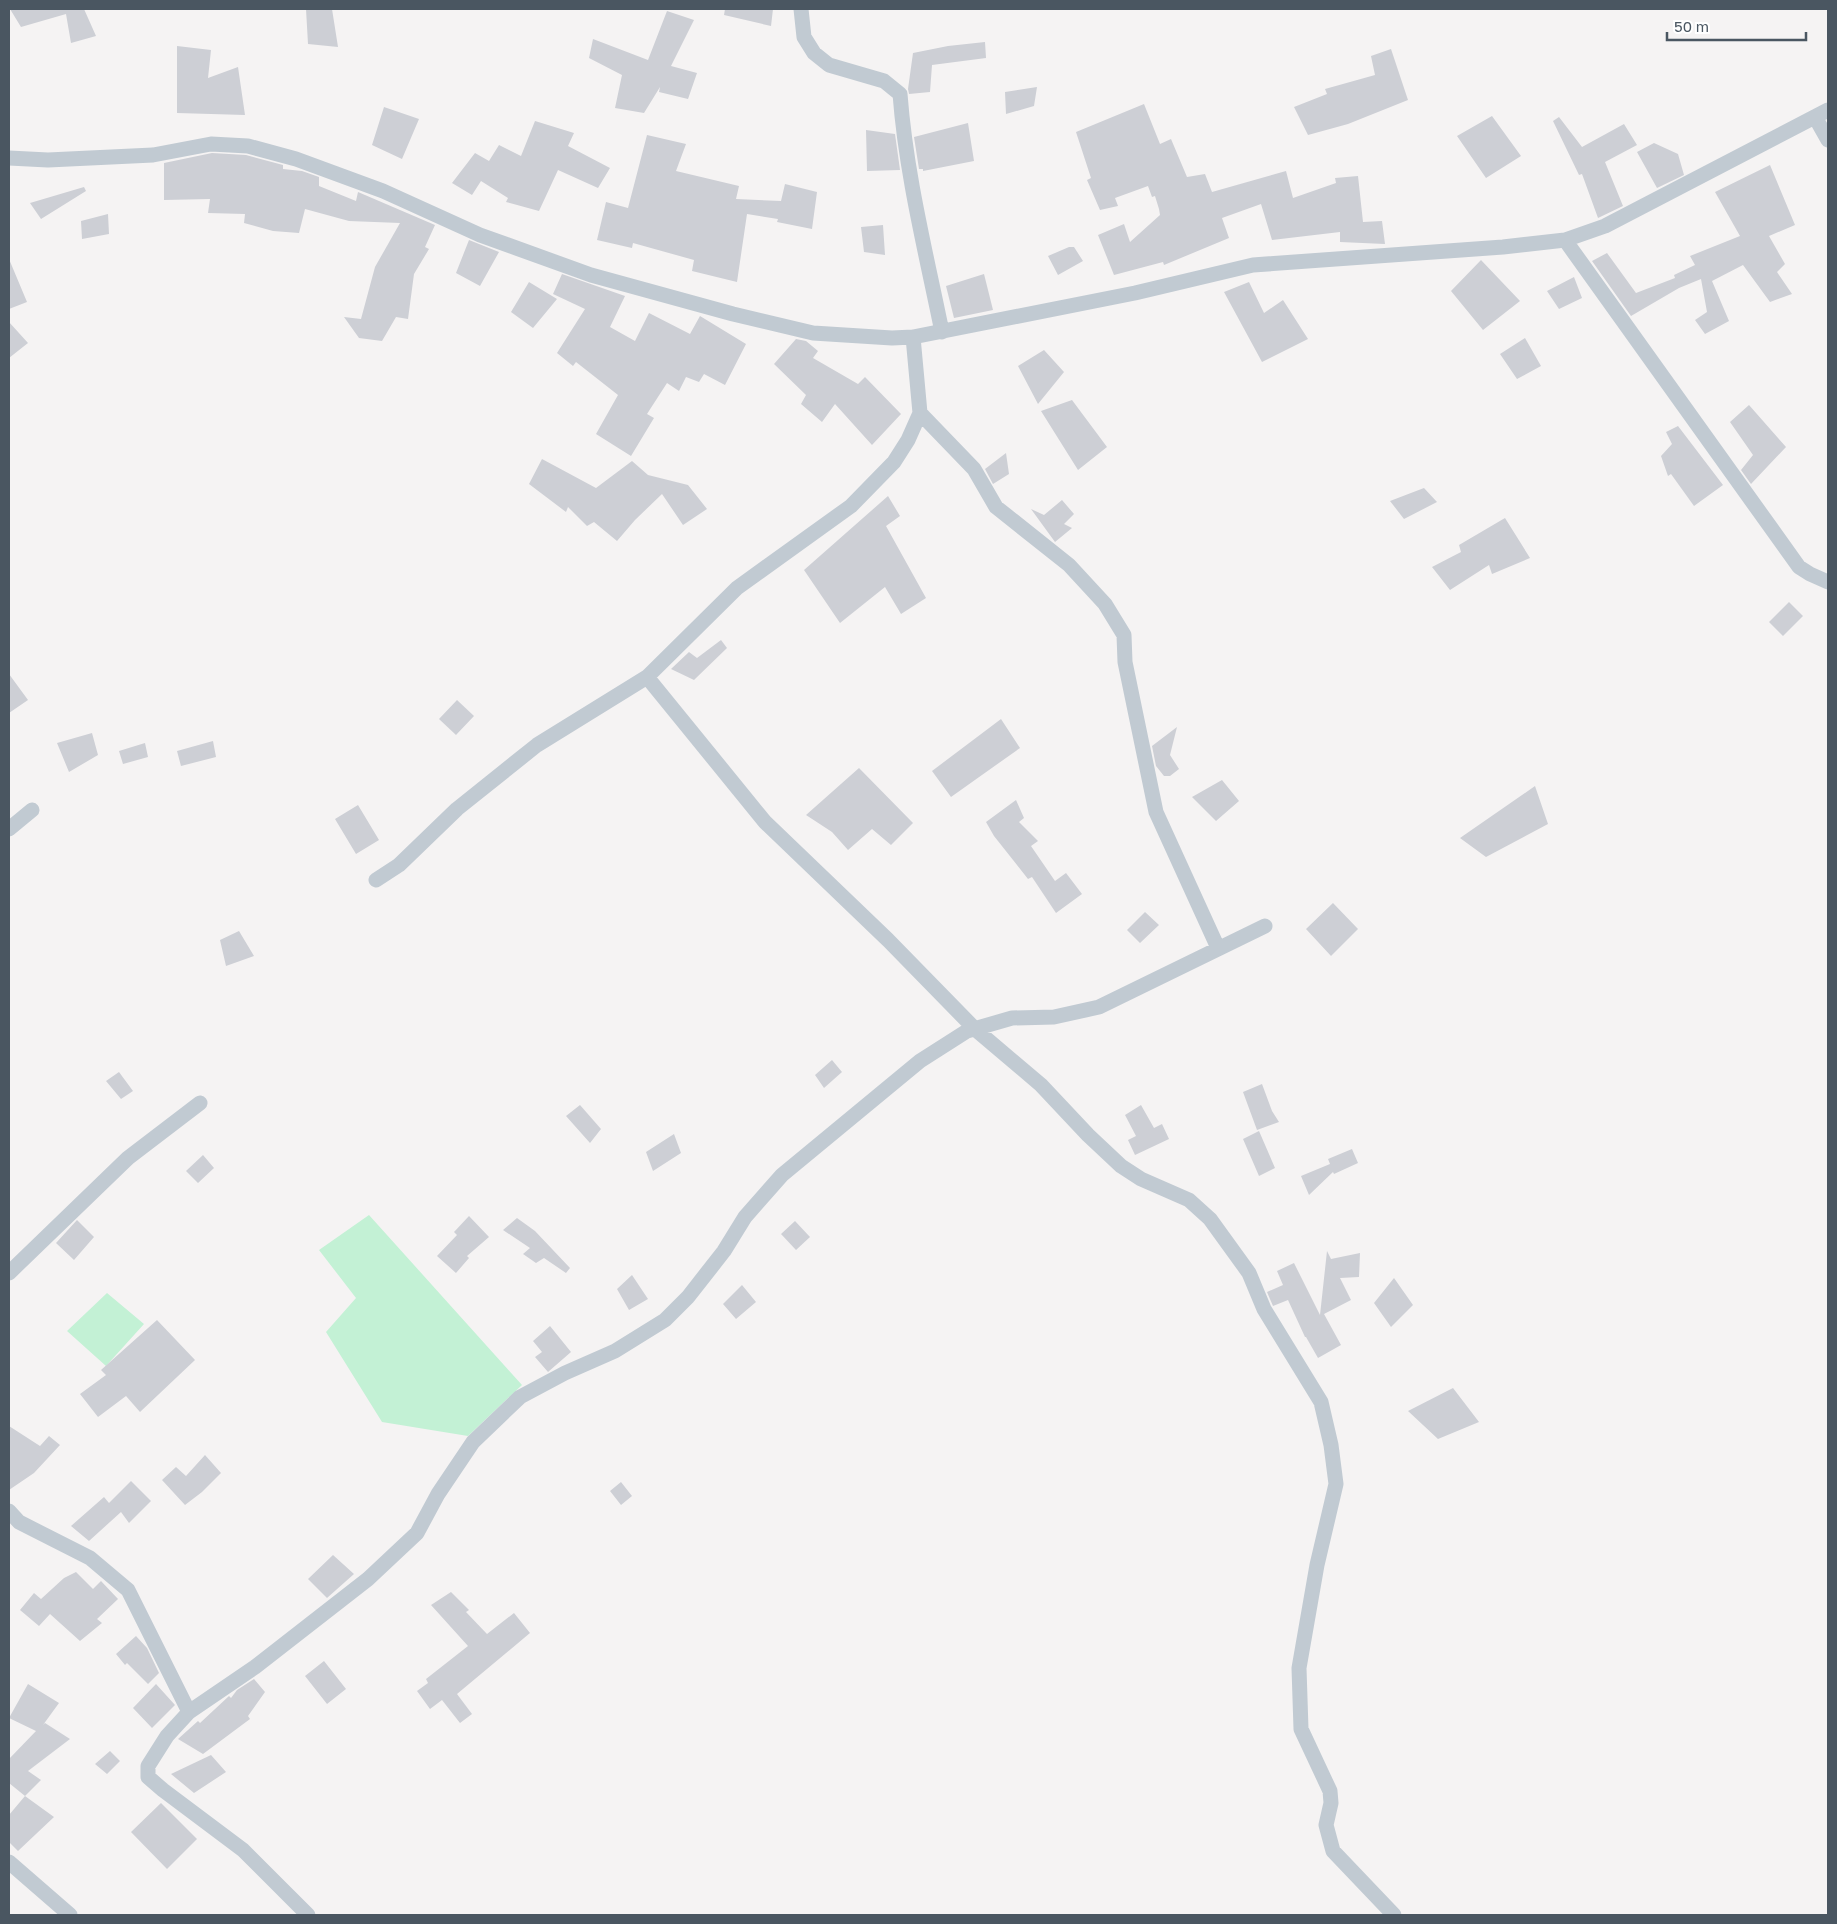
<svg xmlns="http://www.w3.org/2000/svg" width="1837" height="1924" viewBox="0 0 1837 1924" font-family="'Golos Text',sans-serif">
  <rect width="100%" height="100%" fill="#f5f3f3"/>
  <path fill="#c3f1d5" d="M369,1215L522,1385L468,1436L382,1422L326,1332L356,1298L319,1250Z
    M107,1293L144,1324L106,1366L67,1331Z"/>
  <path fill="#cdcfd5" d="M10,9H84L96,36L71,43L66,14L21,27Z
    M306,9H332L338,47L308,44Z
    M725,9H773L771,26L724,15Z
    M667,11L694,20L671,66L697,73L688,99L659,92L660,87L644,113L615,108L622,75L589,58L593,39L648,60Z
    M985,42L986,58L932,65L930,92L909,94L908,89L913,53L948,46Z
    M177,46L211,50L208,78L238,67L245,115L177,113Z
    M1391,49L1408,100L1348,124L1308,135L1294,107L1327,94L1325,89L1375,75L1371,56Z
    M1037,87L1034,106L1006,114L1005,92Z
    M1144,104L1160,144L1171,139L1187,177L1205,174L1212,192L1286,171L1293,198L1336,183L1335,178L1358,176L1363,222L1382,221L1385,244L1340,242V232L1272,240L1261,204L1222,218L1229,238L1164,265L1163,262L1114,275L1098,235L1124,224L1130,242L1160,215L1159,209L1155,196L1152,197L1148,186L1115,198L1118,206L1100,210L1087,180L1091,178L1076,132Z
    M384,107L419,119L402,159L372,145Z
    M1492,116L1521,156L1486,178L1457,136Z
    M1559,117L1582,147L1624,124L1637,145L1605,162L1623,206L1598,218L1582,174L1579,175L1553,121Z
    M535,121L574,133L568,146L610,168L598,188L558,170L539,211L506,202L508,198L481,181L472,195L452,183L475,153L489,161L499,145L521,156Z
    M968,123L974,161L923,171V169H919L914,137Z
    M866,130L895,134L900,170L867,171Z
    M647,135L686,144L676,171L739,186L736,199L781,201L785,184L817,192L812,229L777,222L778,219L747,214L737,282L692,271L694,260L633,243L632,248L597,240L606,202L628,208Z
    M1654,143L1678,154L1684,175L1657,188L1637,152Z
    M212,153L246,155L283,165V169L302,171L319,177V186L356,201L358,192L435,225L425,247L429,249L414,274L408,319L396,317L382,341L359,338L344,317L361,319L375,267L400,223L349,221L305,209L299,233L273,231L244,223L245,214L208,213L210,199L164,200V163Z
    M1770,165L1795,225L1769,236L1785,264L1777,272L1792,294L1770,302L1743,265L1712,281L1729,321L1705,334L1695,320L1707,312L1701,279L1679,288L1631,316L1592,261L1607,253L1636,293L1675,278L1674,275L1695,265L1690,256L1740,236L1715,192Z
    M84,187L86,191L41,219L30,203Z
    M108,214L109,234L82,239L81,221Z
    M883,225L885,255L864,252L861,227Z
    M469,240L499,252L480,286L456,273Z
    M1069,247H1074L1083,261L1058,275L1048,256Z
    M9,259L27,302L9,309Z
    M1481,260L1520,301L1483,330L1451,291Z
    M562,274L625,296L610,327L635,341L649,313L690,334L700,316L746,344L725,385L704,374L699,382L686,377L679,391L667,383L647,414L654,418L631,456L596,434L618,395L576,362L573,366L557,353L585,309L553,294Z
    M984,274L993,310L954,318L946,286Z
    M1574,277L1582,298L1559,309L1547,291Z
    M529,282L557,299L533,328L511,312Z
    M1249,282L1264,313L1283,300L1308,339L1262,362L1224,292Z
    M9,322L28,343L9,358Z
    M1525,338L1541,366L1517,379L1500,354Z
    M796,339L806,341L818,351L813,358L858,384L865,377L901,414L872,445L835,404L822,422L801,404L806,395L774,364Z
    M1044,350L1064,372L1038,404L1018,366Z
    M1072,400L1107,447L1078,470L1041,411Z
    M1749,405L1786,447L1751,484L1741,470L1753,455L1730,422Z
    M1678,426L1723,485L1694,506L1671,474L1668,476L1661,456L1672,444L1666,432Z
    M1006,453L1009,474L993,484L985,469Z
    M542,459L596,488L632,461L648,475L688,485L707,509L683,525L662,494L635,520L617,541L594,522L587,526L568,507L566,512L529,484Z
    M1424,488L1437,502L1404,519L1390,501Z
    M888,496L900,516L886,526L926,598L901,614L885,587L840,623L804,570Z
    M1062,500L1074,514L1064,524L1072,528L1055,542L1031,509L1044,515Z
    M1505,518L1530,558L1492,574L1489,565L1450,590L1432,567L1461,552L1459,545Z
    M1789,602L1803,616L1783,636L1769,622Z
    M721,640L727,648L694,680L671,669L689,652L697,658Z
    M9,674L28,700L9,713Z
    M457,700L474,716L456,735L439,719Z
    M1001,719L1020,748L951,797L932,771Z
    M1177,727L1170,755L1179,769L1170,776H1164L1156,766L1152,746Z
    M92,733L98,755L69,772L57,743Z
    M213,741L216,757L181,766L177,751Z
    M145,743L148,757L123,764L119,751Z
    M859,768L913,823L891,845L872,829L848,850L832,832L806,815Z
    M1222,780L1239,801L1216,821L1192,797Z
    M1535,786L1548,824L1486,857L1460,838Z
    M1016,800L1024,818L1019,822L1038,841L1031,846L1055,881L1066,873L1082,894L1056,913L1032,877L1028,879L994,836L986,822Z
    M358,805L379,840L356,854L335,819Z
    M1333,903L1358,929L1331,956L1306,929Z
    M1145,912L1159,925L1140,943L1127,930Z
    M239,931L254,956L226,966L220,940Z
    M832,1060L842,1072L824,1088L815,1075Z
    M119,1072L133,1091L121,1099L106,1081Z
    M1262,1084L1272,1111L1279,1122L1257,1130L1243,1092Z
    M580,1105L601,1129L590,1143L566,1116Z
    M1141,1105L1154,1128L1162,1124L1169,1139L1135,1155L1128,1140L1136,1136L1125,1115Z
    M1259,1131L1275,1168L1259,1176L1243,1139Z
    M674,1134L681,1153L653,1171L646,1152Z
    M1352,1149L1358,1163L1334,1174L1333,1172L1309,1195L1301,1176L1330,1164L1328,1159Z
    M203,1155L214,1168L198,1183L186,1171Z
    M469,1216L489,1237L467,1256L469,1258L456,1273L437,1256L457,1235L454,1232Z
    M517,1218L535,1231L570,1268L566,1273L544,1258L536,1263L523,1254L530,1248L503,1230Z
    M77,1220L94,1237L74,1260L56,1243Z
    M795,1221L810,1237L796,1250L781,1234Z
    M1327,1251L1331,1259L1360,1253L1359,1277L1340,1278L1351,1300L1324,1314L1341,1345L1318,1358L1306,1337H1305L1288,1300L1273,1306L1267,1292L1283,1285L1277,1271L1294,1263L1320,1315Z
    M632,1275L648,1299L629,1310L617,1289Z
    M1394,1278L1413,1305L1391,1327L1374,1303Z
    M742,1285L756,1302L736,1319L723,1304Z
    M157,1320L195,1360L140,1412L126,1396L98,1417L80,1394L106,1375L101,1370Z
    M550,1326L571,1352L548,1372L535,1357L542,1352L533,1341Z
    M1453,1388L1479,1422L1438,1439L1408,1411Z
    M9,1426L40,1446L49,1436L60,1445L34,1473L9,1490Z
    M205,1455L221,1473L202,1492L185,1505L162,1480L176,1467L186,1476Z
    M131,1481L151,1501L129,1523L121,1512L89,1541L71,1526L104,1497L109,1503Z
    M621,1482L632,1496L621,1505L610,1491Z
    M333,1555L354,1574L327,1598L308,1579Z
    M76,1572L93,1589L101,1581L118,1599L97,1619L102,1623L80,1641L50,1614L39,1626L20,1610L34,1593L41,1599L64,1578Z
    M451,1592L469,1610L466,1612L487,1634L514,1613L530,1633L457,1694L472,1714L460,1723L442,1700L430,1709L417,1691L428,1683L426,1679L468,1646L431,1605Z
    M136,1636L147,1648L159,1673L148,1684L127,1663L125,1665L116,1654Z
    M324,1661L346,1689L327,1704L305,1676Z
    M254,1679L265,1692L248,1716L250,1719L203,1754L178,1739L198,1721L200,1723L229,1696L231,1698L237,1690Z
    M28,1684L59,1703L43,1725L45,1723L70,1739L28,1771L41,1780L25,1796L9,1783V1759L36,1731L9,1718Z
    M156,1684L175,1705L152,1728L133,1708Z
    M110,1751L120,1761L107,1774L95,1764Z
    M211,1755L226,1772L194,1793L171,1774Z
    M25,1796L54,1817L18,1851L9,1842V1815Z
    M161,1803L197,1839L167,1869L131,1832Z"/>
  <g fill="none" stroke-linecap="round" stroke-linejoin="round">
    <path stroke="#c1cad2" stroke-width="15" d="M801,9L804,37L814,53L829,65L884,81L900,94C906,174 926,253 942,332
      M1815,117L1828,140
      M9,158L48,160L153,155L211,144L248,146L296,159L383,191L480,235L591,275L733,314L813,333L892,338L913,337L1135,293L1253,265L1503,247L1565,240L1605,226L1828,110
      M1565,240L1799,567L1810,574L1828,582
      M920,413L974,469L996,507L1069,565L1105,604L1124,635L1125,662L1156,812L1218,948
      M647,677L765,822L888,940L975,1029L1041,1085L1088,1135L1121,1166L1141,1179L1189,1200L1210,1219L1249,1273L1264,1309L1321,1402L1331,1445L1336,1484L1317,1565L1299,1668L1301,1729L1330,1791L1331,1803L1326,1825L1333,1851L1394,1915
      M9,829L32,810
      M376,880L399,865L457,809L537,745L647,677L737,588L851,506L894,462L908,440L920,413L913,337
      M9,1273L128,1158L200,1103
      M9,1511L19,1522L90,1558L128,1590L189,1712
      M9,1862L70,1915
      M308,1915L243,1850L163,1790L148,1777V1766L167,1736L189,1712L255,1667L368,1579L417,1533L438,1494L473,1442L520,1397L565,1373L615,1351L665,1320L688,1297L724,1251L745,1217L782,1175L920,1061L967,1031L1012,1018L1054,1017L1099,1007L1265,926"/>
  </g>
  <rect width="1837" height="1924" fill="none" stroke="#4a5661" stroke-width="20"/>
  <path d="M1667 32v8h139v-8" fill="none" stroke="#4a5661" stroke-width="2.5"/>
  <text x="1674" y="32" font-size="15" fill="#4a5661" stroke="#ffffff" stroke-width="4" paint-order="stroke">50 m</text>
</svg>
